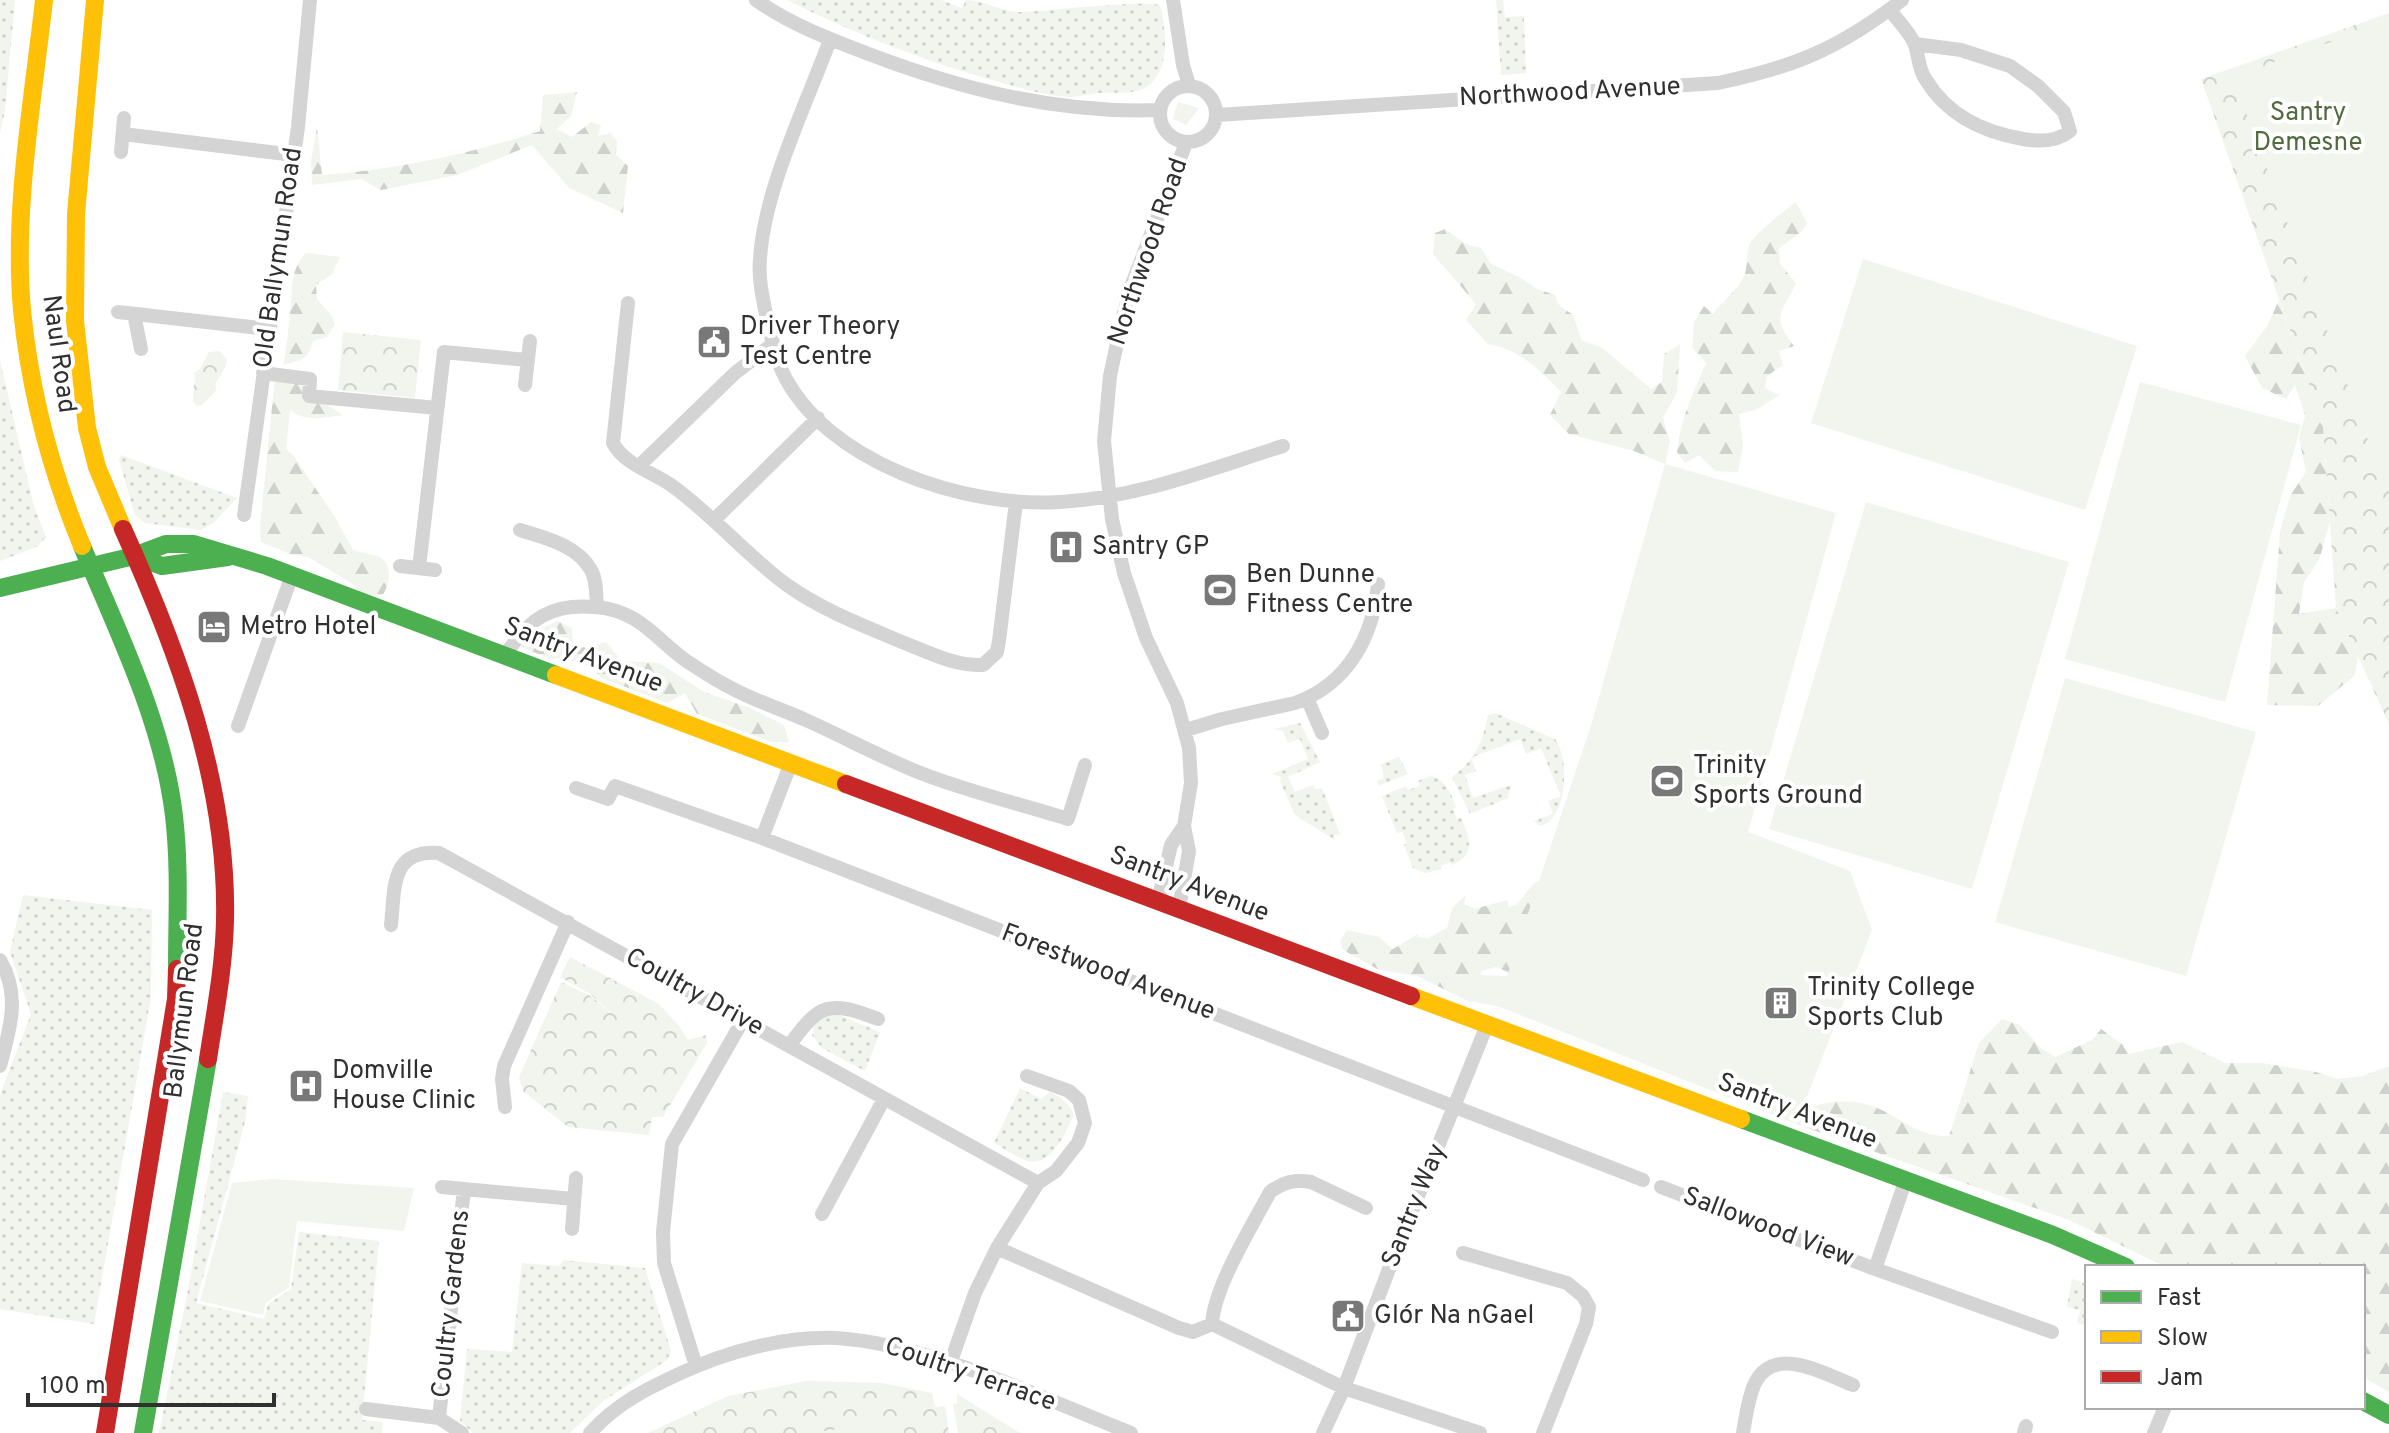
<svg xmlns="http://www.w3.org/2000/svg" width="2389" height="1433" viewBox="0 0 2389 1433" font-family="Overpass,sans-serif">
  <defs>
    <pattern id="grass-dots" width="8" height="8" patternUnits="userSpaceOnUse" patternTransform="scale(2)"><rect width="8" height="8" fill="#f1f5ed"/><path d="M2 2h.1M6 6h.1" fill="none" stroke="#cfd2cc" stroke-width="1.8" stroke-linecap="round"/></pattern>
    <pattern id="forest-firs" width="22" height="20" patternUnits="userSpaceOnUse" patternTransform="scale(2)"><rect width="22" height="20" fill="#f1f5ed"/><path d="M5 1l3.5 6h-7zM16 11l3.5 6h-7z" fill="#cfd2cc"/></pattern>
    <pattern id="park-crowns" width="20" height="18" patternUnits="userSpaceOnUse" patternTransform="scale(2)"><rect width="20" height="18" fill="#f1f5ed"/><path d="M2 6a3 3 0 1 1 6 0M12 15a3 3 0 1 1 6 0" fill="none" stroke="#cfd2cc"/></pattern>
  </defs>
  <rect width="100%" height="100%" fill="#fff"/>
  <path fill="url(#grass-dots)" d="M0,0H15L5,111L0,133Z
    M787,0H941L962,8L966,0C984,0 1001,12 1020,12C1051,11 1138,0 1160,5C1166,29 1171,69 1148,86C1135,95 1115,92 1100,93C1090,93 1080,97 1070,97C1047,97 1014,86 992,80C922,60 852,33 787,0Z
    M1496,0H1503L1505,17L1524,16L1526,73L1501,75Z
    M0,360L34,507L46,537L38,546L0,561Z
    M121,455L237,498L213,523L201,530L145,523L135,515L119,460Z
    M1495,713L1555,739C1570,758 1568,819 1540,826L1534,821L1553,814L1548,801L1561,796L1541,748L1526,754L1520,739L1475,756L1472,760L1476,771L1465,775L1473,798L1511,785L1508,798L1470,814L1452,777C1476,759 1482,743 1488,715Z
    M1300,723L1320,762L1288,777L1295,792L1313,785L1315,790L1322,788L1340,834L1333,835L1335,840L1295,815L1280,781L1281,777L1272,774L1308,759L1300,739L1288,743L1283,731L1274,729Z
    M1399,757L1408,774L1378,786L1377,781L1384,778L1381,764Z
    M1431,776C1447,781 1450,792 1456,807L1453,809L1457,819L1461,818C1470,838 1476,855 1452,865L1450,862L1441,866L1442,869L1425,873L1413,868L1404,845L1407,843L1402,832L1397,833L1382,796L1406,786L1408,790L1420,786L1418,781Z
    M23,895L152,910L151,997L94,1324L0,1309V1095L31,1014L10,952Z
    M834,1013L880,1032L865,1071L822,1048L812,1035L815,1022Z
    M1020,1088L1041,1099L1050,1092C1062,1098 1068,1102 1074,1115C1066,1131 1052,1167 1028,1161C1017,1158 1004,1148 994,1143Z
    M223,1092L248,1096L245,1122L196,1303L264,1319L268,1304L291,1289L299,1232L379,1241L362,1420L383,1422L382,1433H159L188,1290Z
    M563,1260L645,1268L671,1351L667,1360L603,1401L570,1433H473L460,1421L467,1349L512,1352L522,1263L560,1266Z
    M2072,1279L2087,1284V1326L2079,1324L2077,1321L2081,1310L2067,1307Z"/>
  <path fill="url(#forest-firs)" d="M577,92L571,116L557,129L572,137L591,122L601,125L598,136L610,133L617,141L616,155L628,166L623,213L569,188L532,145L457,175L381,190L361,179L312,185L311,161L317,128L322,175C396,170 470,154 540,131L543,95Z
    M1796,202L1807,224L1799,234L1779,248L1780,264L1796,283C1782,314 1770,315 1794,346L1779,351L1783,365L1767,376L1765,388L1779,395L1758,409L1739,414L1743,445L1738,472L1715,471L1699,455L1685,463L1677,452C1680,420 1693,393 1706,363L1692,347L1694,322L1704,306L1713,314C1722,302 1735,292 1742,280C1749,269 1745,255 1750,244C1752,237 1789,206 1796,202Z
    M1445,229L1466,244L1481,248L1491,264L1519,277L1537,289L1555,295L1558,304L1573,315L1582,341L1601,347L1651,389L1662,382L1664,354L1680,344L1677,392L1663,418L1670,441L1665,464L1634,451L1569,434L1550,415L1561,392C1539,370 1520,349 1488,344L1466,320L1476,304L1433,254L1435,233Z
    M306,253L340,257L332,274L316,285L317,299L331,315L335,324L327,337L313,341C309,360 300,360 283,365C287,348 288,330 290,314C293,290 289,271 306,253Z
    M2279,300L2323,423L2330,522L2319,560L2304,582L2299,614L2336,608L2358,656L2355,675L2318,706L2267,705L2280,532L2290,496L2306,472L2299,437L2305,416L2295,385L2286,399L2262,388L2245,356L2267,326Z
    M275,377L300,382L305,398L324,403L343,415C325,418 305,422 290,410L286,449L293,455L335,517L353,550C361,553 373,554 380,557C394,566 389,584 383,595H362L350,582L308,557L290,554L261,542L260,527Z
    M558,621L572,628L573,648L589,647L606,642L622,661L659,663L704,692L750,708L784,725L789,742H771L697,714L685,693L667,703L602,678L589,667L566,658L551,659L521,647L522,641L534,632Z
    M1535,882H1556L1520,977L1496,967L1481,971C1480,984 1480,993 1470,1002L1417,976L1379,970L1343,950L1340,941L1347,930L1379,937L1393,949L1418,934V937L1428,938L1447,928L1452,908L1466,895L1464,904L1475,909L1507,900L1509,907L1517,904Z
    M2002,1019L2020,1025L2041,1048L2055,1057L2092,1040L2101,1029L2122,1044L2128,1054L2182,1042L2225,1063H2262L2316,1072L2337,1079L2363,1076L2389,1066V1392L2363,1377V1267H2166L2069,1220L1793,1123C1813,1096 1858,1097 1886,1112C1908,1124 1923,1137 1949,1136L1979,1043Z"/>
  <path fill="url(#park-crowns)" d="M2389,13V724L2336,608L2323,423L2201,79Z
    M343,332L421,340L415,398L338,390Z
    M220,351L227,360L225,368L215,384L217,390L202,405L197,406L193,402L195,372L200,369L209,352Z
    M570,957L659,1004L679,1026L688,1040L706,1035L707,1043L663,1117H652L649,1135L568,1127L523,1091L519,1077L561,982L589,995L613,1014L590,994L560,977Z
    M807,1381L882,1383L932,1393L935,1407L945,1406L949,1433H648L728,1396Z
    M957,1394L1020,1433H958L953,1404L957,1403Z"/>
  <path fill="#f1f5ed" d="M2389,21V463L2378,467L2233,77Z
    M1178,102L1199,108L1186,125L1173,119Z
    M1863,259L2137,346L2085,510L1811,423Z
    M2140,382L2301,425L2225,702L2065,659Z
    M1665,464L1836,513L1748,832L1850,871L1872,930L1808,1094L1793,1123L1500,1007L1467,1000L1478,975L1507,976L1590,729Z
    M1866,502L2069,562L1972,889L1769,829Z
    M2065,678L2256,732L2186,976L1995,922Z
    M272,1179L414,1188L404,1231L297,1221L289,1287L266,1303L263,1315L200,1301L232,1183Z
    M902,1419L904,1433H812Z"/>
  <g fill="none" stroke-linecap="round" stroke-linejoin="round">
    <path stroke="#d4d4d4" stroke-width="14" d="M756,0C790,24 827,38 866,53C960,89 1058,114 1159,110
      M1173,0L1183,65L1189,85
      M1890,10C1897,20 1911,33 1915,45C1919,56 1918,69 1926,80C1948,116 1983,132 2023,139C2040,142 2057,142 2070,131L2064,112L2038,86L2010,66L1961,50L1915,44
      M830,40C806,105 764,190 760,259C758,278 763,300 767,319C771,336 775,355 782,371C825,463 965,508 1060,502C1137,498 1210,469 1283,446
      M1160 114a28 28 0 1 1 56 0a28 28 0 1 1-56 0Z
      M1217,115L1718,83C1795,67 1840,48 1902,0
      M123,134L294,155
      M121,152L124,118
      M628,303L613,443C624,464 652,472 671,485C713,515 746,555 787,585C822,610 862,625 902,642C928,652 954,666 983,665L997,652L999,641L1016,502
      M118,312L268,329
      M134,314L141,349
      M263,373L310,379L309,396L437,408
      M525,385L530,341
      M639,466L735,373L773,344
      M244,515L298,127L310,0
      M714,520L818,418
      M520,530C545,538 577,545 591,570C597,580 596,596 597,607
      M400,566L435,570
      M419,568L444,352L527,360
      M506,654C530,618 551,603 596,607C641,611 656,640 688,662C703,672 719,682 735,690C758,702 784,710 808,721C846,738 884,759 923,774C970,792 1020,804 1068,819L1085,765
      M1307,698L1322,733
      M238,726L292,575
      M1186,730L1222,719L1295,703C1348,684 1373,637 1378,584
      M576,788L608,799L615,786L762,838L1643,1180
      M762,838L791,763
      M1158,901L1171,845L1184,826
      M1179,909L1189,851L1184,826L1191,783L1189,748L1177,703L1146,638L1124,573L1112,519L1104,441L1110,376L1122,320L1132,284L1186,143
      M391,925C395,888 390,849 439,853L1038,1183
      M0,960C21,995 10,1029 0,1066
      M789,1046C820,1003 828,1000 878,1019
      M505,1107L502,1079L504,1066L568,922
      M442,1187L574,1199
      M1661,1187L1875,1269L2052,1332
      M1366,1208L1311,1182C1295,1179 1283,1182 1270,1192C1252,1226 1214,1287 1212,1324L1344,1388L1480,1433
      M822,1214L884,1099
      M572,1229L576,1178
      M997,1248L1179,1328L1193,1332L1212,1324
      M1463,1253L1567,1283L1583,1296L1589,1307L1586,1324L1543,1433
      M1875,1269L1905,1182
      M950,1364L975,1293L997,1248L1038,1183L1056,1171L1078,1143L1085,1123L1079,1100L1069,1091L1027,1076
      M696,1366L664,1263L663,1232L672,1144L743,1020
      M366,1409L439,1418L462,1433
      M439,1418L464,1189
      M590,1433C616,1404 646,1389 681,1373C726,1352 784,1336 835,1338C927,1343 1044,1399 1131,1433
      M1323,1433L1344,1388L1397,1248L1487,1025
      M1743,1433C1746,1416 1748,1398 1755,1383C1774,1344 1825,1374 1853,1385
      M2024,1433L2026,1426
      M2154,1433L2165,1407"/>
    <path stroke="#4caf50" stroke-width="18" d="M82,546C118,633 163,722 174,816C180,867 177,918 177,969
      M134,556L162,566L228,557
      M0,588L134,556L166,544H194L267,566L556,675
      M1741,1119L2053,1235L2126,1267
      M2363,1401L2389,1415
      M143,1433L208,1059"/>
    <path stroke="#ffc107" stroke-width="18" d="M44,0C33,100 13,210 22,310C30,391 51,471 82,546
      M95,0L76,214L75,321L87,428L97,467L123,529
      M556,675L846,784
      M1411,996L1741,1119"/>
    <path stroke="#c62828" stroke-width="18" d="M123,529C178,651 228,784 225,920C224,967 215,1013 208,1059
      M846,784L1411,996
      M105,1433L176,999L177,969"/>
  </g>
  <defs>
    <g id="civic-square" transform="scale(1.8)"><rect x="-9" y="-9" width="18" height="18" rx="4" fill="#787878" stroke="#fff"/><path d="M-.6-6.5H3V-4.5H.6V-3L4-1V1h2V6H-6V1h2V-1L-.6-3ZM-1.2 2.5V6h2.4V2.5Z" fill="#fff"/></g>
    <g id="hospital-square" transform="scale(1.8)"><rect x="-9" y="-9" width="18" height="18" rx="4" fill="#787878" stroke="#fff"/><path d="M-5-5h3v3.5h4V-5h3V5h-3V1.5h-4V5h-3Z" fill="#fff"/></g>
    <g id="stadium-square" transform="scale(1.8)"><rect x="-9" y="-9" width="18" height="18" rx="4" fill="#787878" stroke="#fff"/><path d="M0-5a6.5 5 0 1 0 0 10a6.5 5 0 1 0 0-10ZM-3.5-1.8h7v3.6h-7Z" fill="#fff"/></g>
    <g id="hotel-square" transform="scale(1.8)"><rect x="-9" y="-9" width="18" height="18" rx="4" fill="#787878" stroke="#fff"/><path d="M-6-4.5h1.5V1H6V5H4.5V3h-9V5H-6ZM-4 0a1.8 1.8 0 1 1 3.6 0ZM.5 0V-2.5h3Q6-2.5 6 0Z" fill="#fff"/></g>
    <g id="building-square" transform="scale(1.8)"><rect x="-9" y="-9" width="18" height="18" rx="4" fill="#787878" stroke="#fff"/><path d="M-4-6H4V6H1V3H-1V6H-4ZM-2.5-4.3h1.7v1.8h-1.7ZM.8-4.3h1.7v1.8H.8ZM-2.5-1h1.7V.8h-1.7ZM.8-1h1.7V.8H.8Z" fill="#fff"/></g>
  </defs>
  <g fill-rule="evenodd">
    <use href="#civic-square" x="714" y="342"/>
    <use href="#hospital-square" x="1066" y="547"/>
    <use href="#stadium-square" x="1220" y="590"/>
    <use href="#hotel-square" x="214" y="627"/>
    <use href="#stadium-square" x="1667" y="781"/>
    <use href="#building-square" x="1781" y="1003"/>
    <use href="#hospital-square" x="306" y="1086"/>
    <use href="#civic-square" x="1348" y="1316"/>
  </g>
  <g text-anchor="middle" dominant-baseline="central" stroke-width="8" stroke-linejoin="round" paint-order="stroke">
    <g font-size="26" fill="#303030" stroke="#fff">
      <text transform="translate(1570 93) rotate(-3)">Northwood Avenue</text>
      <text transform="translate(1149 252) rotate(-71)">Northwood Road</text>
      <text transform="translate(279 258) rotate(-82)">Old Ballymun Road</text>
      <text transform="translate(58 354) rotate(82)">Naul Road</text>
      <text transform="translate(583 656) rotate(21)">Santry Avenue</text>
      <text transform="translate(1189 885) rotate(21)">Santry Avenue</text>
      <text transform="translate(1108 973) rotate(21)">Forestwood Avenue</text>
      <text transform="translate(694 993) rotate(29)">Coultry Drive</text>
      <text transform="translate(185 1011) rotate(-83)">Ballymun Road</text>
      <text transform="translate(1797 1112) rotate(21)">Santry Avenue</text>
      <text transform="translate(1415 1206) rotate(-68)">Santry Way</text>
      <text transform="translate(1768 1228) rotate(21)">Sallowood View</text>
      <text transform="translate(452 1304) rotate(-84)">Coultry Gardens</text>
      <text transform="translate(970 1375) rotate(19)">Coultry Terrace</text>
    </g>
    <g font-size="26" fill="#526b3e" stroke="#fff">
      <text x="2308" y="113">Santry<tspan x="2308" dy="30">Demesne</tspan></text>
    </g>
    <g font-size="26" fill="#303030" stroke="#fff" text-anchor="start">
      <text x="740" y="327">Driver Theory<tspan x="740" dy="30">Test Centre</tspan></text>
      <text x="1092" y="547">Santry GP</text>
      <text x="1246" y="575">Ben Dunne<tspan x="1246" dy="30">Fitness Centre</tspan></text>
      <text x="240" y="627">Metro Hotel</text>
      <text x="1693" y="766">Trinity<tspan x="1693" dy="30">Sports Ground</tspan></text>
      <text x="1807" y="988">Trinity College<tspan x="1807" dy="30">Sports Club</tspan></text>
      <text x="332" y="1071">Domville<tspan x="332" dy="30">House Clinic</tspan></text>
      <text x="1374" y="1316">Glór Na nGael</text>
    </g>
  </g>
  <rect x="2085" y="1265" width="280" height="144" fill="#ffffff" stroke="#acacac" stroke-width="2"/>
  <rect x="2101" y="1291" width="40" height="12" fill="#4caf50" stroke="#acacac" stroke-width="2"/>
  <text x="2157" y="1305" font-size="24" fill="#303030">Fast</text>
  <rect x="2101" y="1331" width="40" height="12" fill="#ffc107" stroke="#acacac" stroke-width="2"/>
  <text x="2157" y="1345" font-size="24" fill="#303030">Slow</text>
  <rect x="2101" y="1371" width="40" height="12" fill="#c62828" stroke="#acacac" stroke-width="2"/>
  <text x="2157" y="1385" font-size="24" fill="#303030">Jam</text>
  <path d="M28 1393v12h246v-12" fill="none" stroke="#303030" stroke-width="4"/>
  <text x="40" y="1393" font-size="24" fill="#303030" stroke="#ffffff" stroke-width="6" paint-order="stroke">100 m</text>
</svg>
